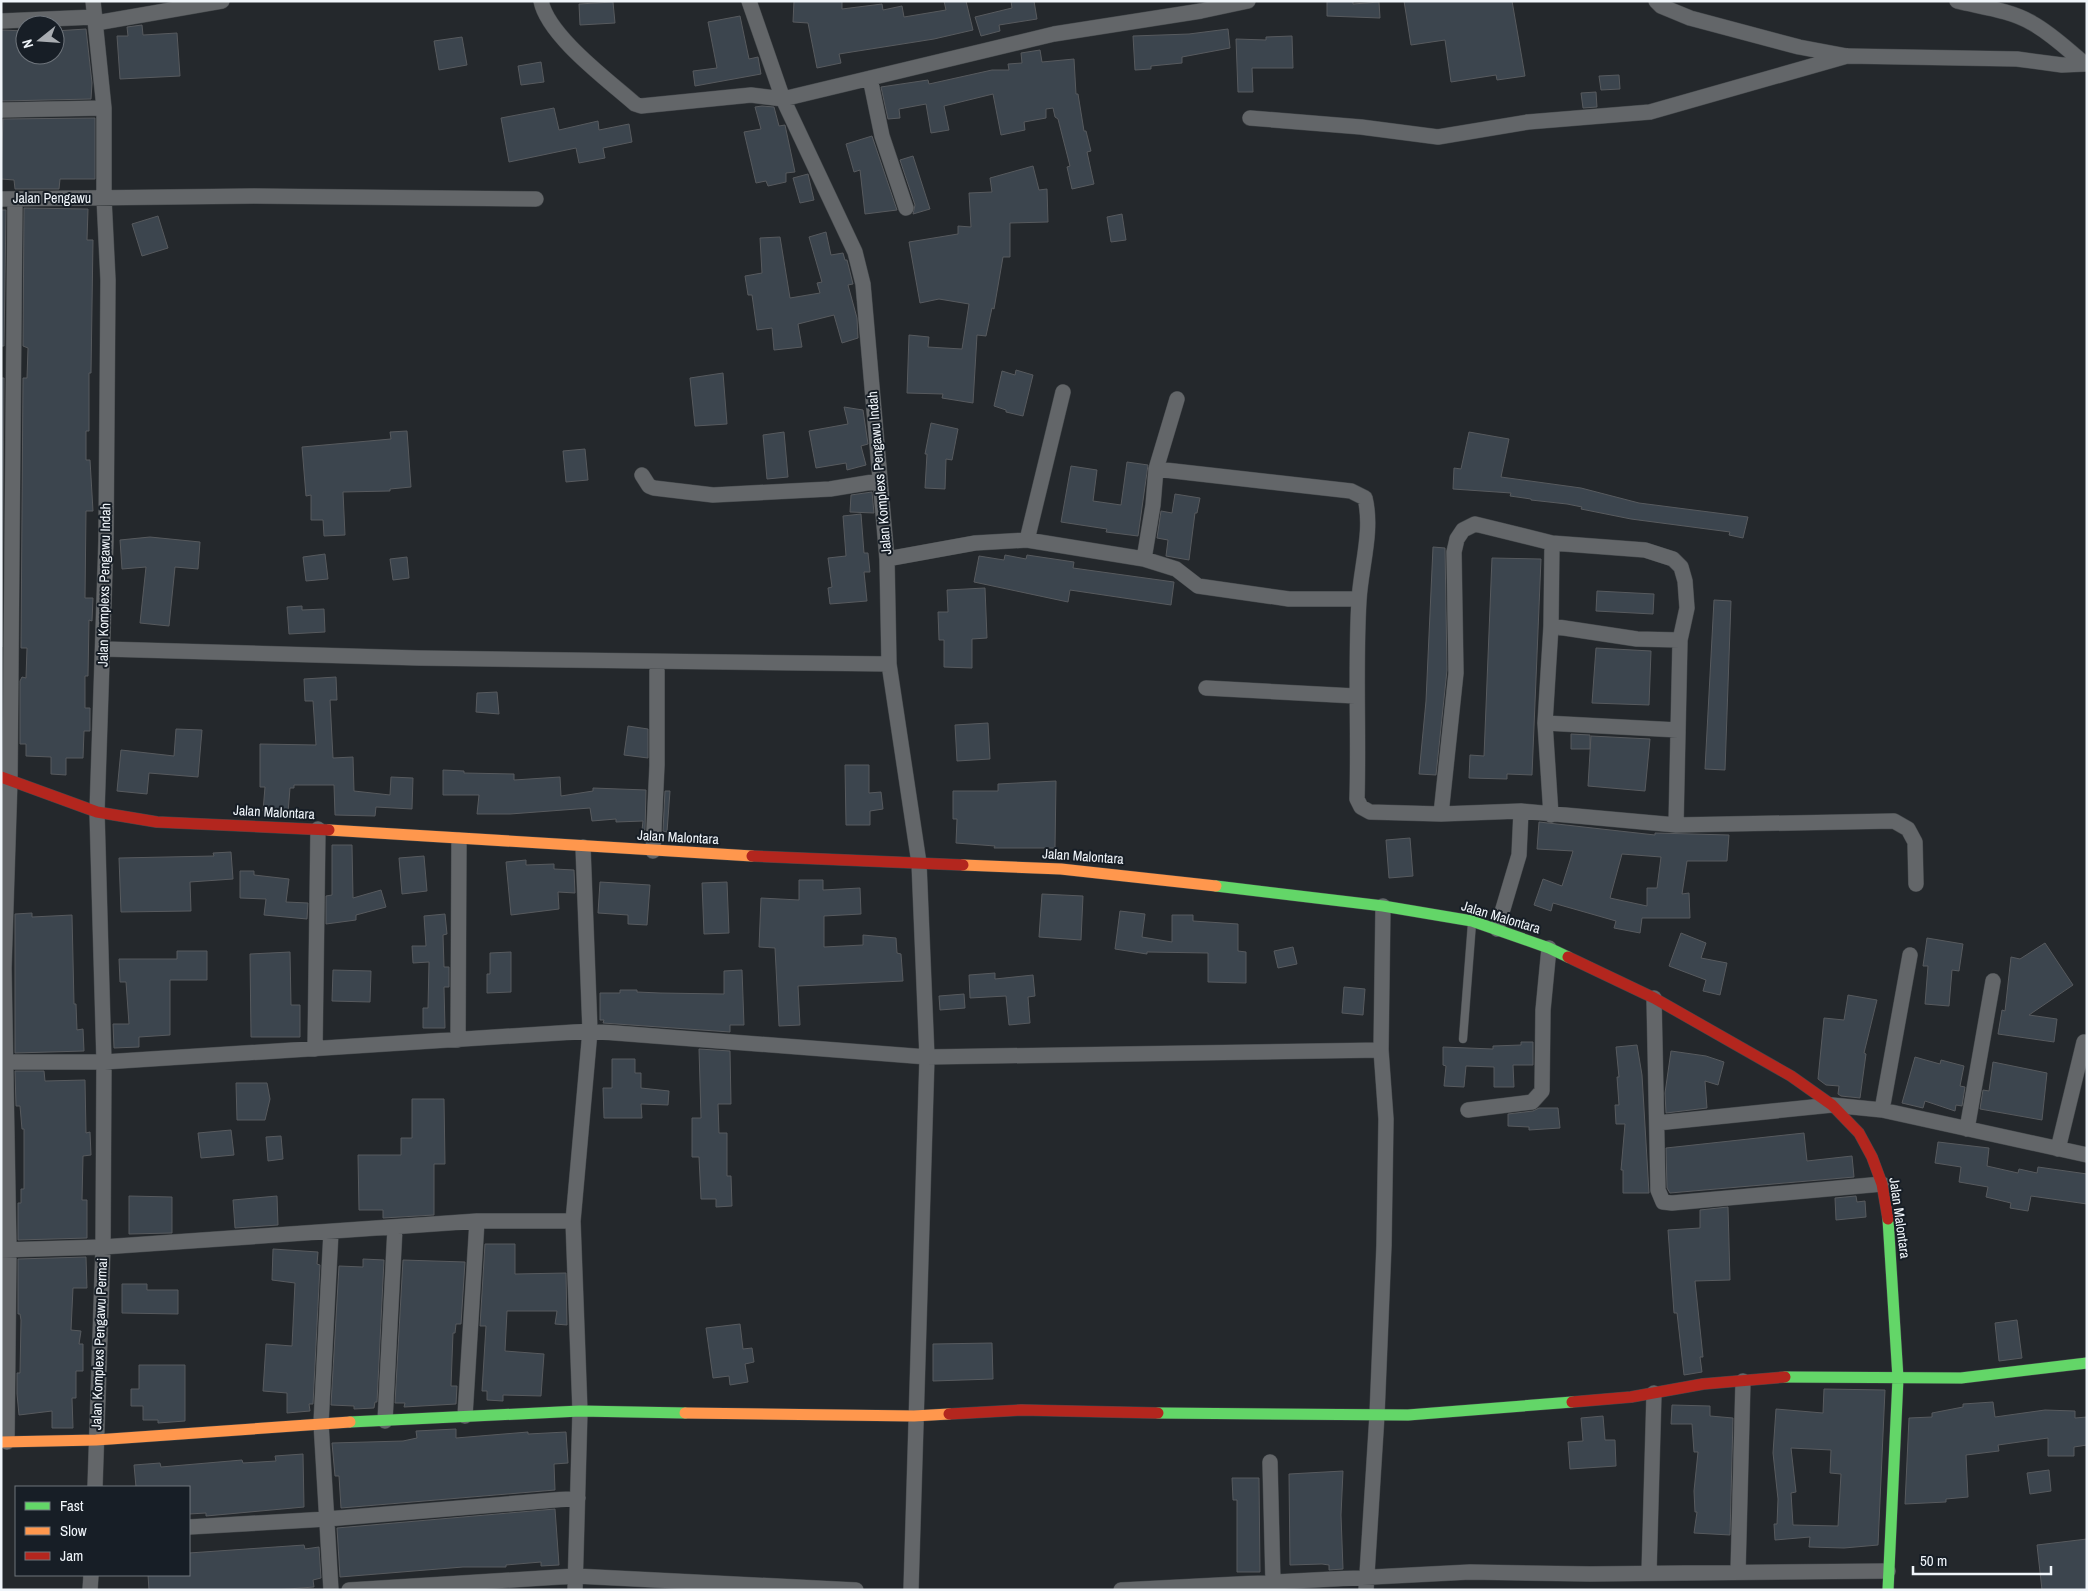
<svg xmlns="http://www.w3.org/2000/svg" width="2088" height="1591" viewBox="0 0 2088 1591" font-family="'Archivo Narrow',sans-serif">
  <rect width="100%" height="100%" fill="#24282c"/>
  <path fill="#3c454e" stroke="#575a5e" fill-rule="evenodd" d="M794,1H842V9L882,4L883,10L902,6L904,17L946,10L944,1H966L973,30L934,39L839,54L841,63L817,68L808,23L793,22Z
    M1011,1H1034L1037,19L999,25L1000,31L981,36L975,17L1012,8Z
    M1327,1H1353V4L1379,2L1380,18L1327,16Z
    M1404,1H1512L1525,76L1497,80L1496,75L1451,82L1445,40L1411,45Z
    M613,2L615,23L580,25L579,4Z
    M740,16L749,59L758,57L761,74L695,86L693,71L717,68L708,22Z
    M142,25L143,35L177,33L180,76L120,79L117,36H128L127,27Z
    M86,29L92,83L91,99L2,101L1,30L25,31V55H55V31Z
    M1228,29L1230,48L1182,57V63L1151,66V69L1135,70L1133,36L1189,34Z
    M1292,36L1293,68H1252L1253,92H1238L1236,39L1266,40V37Z
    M462,37L467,65L439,70L434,41Z
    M1040,50L1042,62L1074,59L1076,94H1078L1084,131H1086L1091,151L1087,152L1094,184L1072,189L1067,167L1070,166L1058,119L1055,117L1053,108L1046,109V118L1024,122L1025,130L1001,135L993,94L944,106L949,130L931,133L926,104L899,109L900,118L888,119L881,87L928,80L929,84L992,70H1009L1008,64L1022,63L1021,53Z
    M541,62L544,82L521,85L518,66Z
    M1619,75L1620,89L1601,90L1599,76Z
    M1596,92L1597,107L1583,108L1581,93Z
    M762,106L774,107L779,126L785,125L795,172L786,173V182L768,186L766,181L756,183L744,132L761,129L755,107Z
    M554,108L559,130L598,121L599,130L629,124L632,142L603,148L605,158L579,163L576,148L509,162L501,118Z
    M95,118V179H60L59,189H15L14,180L1,179L3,119Z
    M872,136L873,139L897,210L865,214L860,170L854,172L846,144Z
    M913,156L930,209L913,214L915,205L900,160Z
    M1033,166L1039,190L1047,189L1048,222L1010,223V257H1003L994,309L992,308L986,336L977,335L973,403L942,398L943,394L907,393L909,335L929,337L928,347L962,349L969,304L939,299L920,303L909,242L958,234V226L971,227L969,193L992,192L990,178Z
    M808,174L814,200L800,203L793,178Z
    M24,208L88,209L87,240H93L91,373H89V431H86V460H90L93,511H86L85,598H93L92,621L89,620L88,676H85V708H90V731H84L83,758H66V775L51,774V757L26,756V744H20V681L22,677L26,678L27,648H21L23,378H27L28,348L23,346Z
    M1,210H6L4,346H1Z
    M1122,214L1126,240L1111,242L1107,217Z
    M158,216L168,248L142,256L132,224Z
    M826,232L831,255L843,253L845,260H847L853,284L848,285L857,318L858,338L842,343L834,315L798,324L802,347L774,350L772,328L757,330L752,295H748L745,276L762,273L760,238L780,237L790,298L820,293L817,283L822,282L809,237Z
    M1016,370L1033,375L1023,416L1006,412V410L994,406L1002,371L1015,375Z
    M723,373L727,424L695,426L690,378Z
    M1,378H4L2,647H1Z
    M844,407L863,410L868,444L861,446L866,465L847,470L846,463L816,468L809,431L848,424Z
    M931,423L958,429L952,460L946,459L945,489L925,488L927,454H925Z
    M407,431L411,487L390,489V491L343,492L345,535L324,536L323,520H311V495L306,496L302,447L391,439L390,432Z
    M784,432L788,477L767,479L763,435Z
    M1469,432L1509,439L1501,477L1581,488L1639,503L1748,517L1743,538L1729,535L1730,532L1631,519L1581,509L1582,507L1567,504L1531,500V499L1510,496L1511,493L1453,489L1454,468L1461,469Z
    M585,449L588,480L566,482L563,451Z
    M1127,462L1148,465L1138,536L1106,532L1107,529L1061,522L1071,466L1097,470L1093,501L1121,505Z
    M872,492L874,513L850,512L851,495Z
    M1175,494L1200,498L1197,513H1195L1189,560L1166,556L1168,540L1157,538L1161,511L1172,513Z
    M861,514L864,553H868L870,572H864L867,601L830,604L828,588L832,587L828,558L846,556L843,516Z
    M150,537L200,542L198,569L175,567L169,626L140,623L146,567L122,569L120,540Z
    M1433,547L1445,548L1447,670L1436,775L1419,774L1426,701Z
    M325,554L328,579L306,581L303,557Z
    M1005,555L1026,559L1027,555L1074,562L1073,568L1174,582L1171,605L1070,590L1068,602L974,582L979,556L1004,560Z
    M407,557L409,578L393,580L390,559Z
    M1492,558L1541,559L1532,775L1507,774V779L1469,778L1470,755L1484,756Z
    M985,588L987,638L972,639V668L944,667V640H939L938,612H948L947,590Z
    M1597,591L1654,594L1653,614L1596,611Z
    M1714,600L1731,601L1725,770L1705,769Z
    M302,606V610L324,609L325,632L289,634L287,607Z
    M1596,648L1651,651L1649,705L1592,703Z
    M336,677L337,700H330L333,758L353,757L354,791L390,795L391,777L413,778L412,809L376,807L375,816L335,815L334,785H294V788H290L288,813L263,811L265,787H260V744L316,745L313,701H305L304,679Z
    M497,692L499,714L476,712L477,693Z
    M988,723L990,759L957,761L955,725Z
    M628,726L648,729V758L624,755Z
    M176,729L202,730L198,777L149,773L147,794L117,791L121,750L174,756Z
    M1571,734L1590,735V749H1571Z
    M1591,736L1650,739L1645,791L1588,786Z
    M845,765H869V793L881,792L883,809L870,811V825H846Z
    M443,770L464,771V773L514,774V780L560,777L561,796L593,791V788L646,790L645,830H642L643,821L616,822V819L592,821L590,808L510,814H477L479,795H443Z
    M1056,781L1055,848H994L995,846L956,843L957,819H953V791H998V784Z
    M665,791H670L667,832L663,831Z
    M1539,822L1655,835V833L1729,835L1727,861H1687L1682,894L1689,893L1690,918H1642L1640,933L1614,928L1616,921L1553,903L1551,911L1534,905L1543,879L1562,886L1573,851L1537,849ZM1622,854L1661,857L1657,888H1647V906L1610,898Z
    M1410,838L1413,876L1389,878L1386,840Z
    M332,845H352L353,898L381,890L386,907L356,915V920L326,924V896L332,895Z
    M231,852L233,879L190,882L191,911L121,912L119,858L214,856L213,853Z
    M424,856L427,891L402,894L399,858Z
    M526,860V865L554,864V869L574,870L575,893L558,892L559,909L511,915L506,862Z
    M240,871H254V875L289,879L286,902L308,903L307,919L264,915L266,899L240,898Z
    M799,880H823V890L860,888L861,914L824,916V947L863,945V935L896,938L897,953L901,954L903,981L798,986L800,1025L779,1026L775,948L759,947L761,898L799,900Z
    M600,882L650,885L647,925L628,924V915L598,913Z
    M727,882L729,933L704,934L702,883Z
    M1042,894L1083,896L1081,940L1039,937Z
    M1120,911L1145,914L1142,937L1172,942V915H1193V921L1238,924V951L1246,952V983L1208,982V953L1147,952V954L1115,949Z
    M32,913V917L72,915L74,1004H76L77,1030L83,1029L84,1051L15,1053V914Z
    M445,914L447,934L443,935L444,967H449V987H444L445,1028H423V1008H428L429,962L413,963L412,946H426L424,916Z
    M1681,933L1706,943L1701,958L1727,963L1720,995L1703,991L1706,980L1669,966Z
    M1927,938L1963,944L1959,971L1952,970L1949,1006L1925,1004L1928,966H1923Z
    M2045,943L2073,985L2029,1015L2057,1019L2054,1042L1998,1034L2002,1010L2005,1011L2011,957L2020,959Z
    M1293,947L1297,964L1278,968L1274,951Z
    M177,951H207V980H170V1035L139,1037V1047L114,1048L113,1024H129L126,982H120L119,959H177Z
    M290,952L291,1005H300V1037H251L250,954Z
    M511,952V992L487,993V974H490V953Z
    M333,970L371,971L370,1002L332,1001Z
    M742,970L744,1025H730V1032L603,1023L604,1020H600V993H620V990H637V992L660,993L724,994V971Z
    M995,973V979L1033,975L1035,996L1028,997L1030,1023L1009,1025L1006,996L970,998L969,975Z
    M1344,987L1365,989L1363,1015L1342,1013Z
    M964,994L965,1008L940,1010L939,996Z
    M1848,995L1877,1000L1864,1053L1866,1054L1860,1098L1841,1096L1838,1094L1839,1086L1826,1085L1818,1079L1824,1018L1844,1020Z
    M1521,1042H1533V1065H1513L1514,1087H1494V1067L1466,1066L1464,1087L1444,1086L1446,1066L1443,1065V1047L1493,1049V1046L1521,1045Z
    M1637,1045L1642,1075L1649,1193H1623V1170H1621L1625,1124H1616L1615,1105H1619L1617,1077H1619L1616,1047Z
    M699,1049L730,1051L731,1104H718L719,1133H727V1176H731L732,1206L716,1207V1199H701L699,1157H692V1118H701Z
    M1671,1051L1706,1056L1724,1062L1718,1085L1705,1081L1707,1108L1666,1113L1665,1093Z
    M1915,1057L1940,1064L1941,1060L1964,1066L1960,1086L1965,1087L1962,1106L1956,1105L1955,1111L1925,1101L1923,1108L1902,1103Z
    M612,1059H635V1073H641V1088L669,1091L668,1105L641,1104L642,1118H604L603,1088H612Z
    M1993,1062L2047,1073L2042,1120L1980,1109L1983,1090L1989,1091Z
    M15,1071H44L45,1081L85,1080L86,1133L90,1132L91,1155L83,1156L82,1200H87V1238L18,1240V1203H21V1189H24V1129H22L20,1106H16Z
    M236,1083H267L270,1099L265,1120H237Z
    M412,1099H444L445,1164H434V1215L383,1218V1210H359L358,1155H401V1138H412Z
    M1539,1108H1558L1560,1128L1529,1130V1127L1508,1126V1114L1533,1111Z
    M231,1130L234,1155L201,1158L198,1133Z
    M1804,1133L1807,1161L1852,1156L1854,1177L1670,1193L1667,1188L1666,1148Z
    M281,1136L283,1159L268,1161L266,1137Z
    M1938,1142L1989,1148L1987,1166L2018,1173L2019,1169L2037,1173L2038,1167L2087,1174V1204L2031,1196L2028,1211L2010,1208L2011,1203L1986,1197L1988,1187L1959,1182L1961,1167L1935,1163Z
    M129,1196L172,1197V1233L129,1234Z
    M277,1196L278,1225L235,1228L233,1200Z
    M1856,1196L1857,1202L1865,1201L1866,1217L1836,1220L1835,1198Z
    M1728,1207L1730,1280L1695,1281L1703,1357H1700L1702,1372L1684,1375L1677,1313H1674L1668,1230L1700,1228V1210Z
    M485,1244H515V1274L566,1273L567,1325L555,1324L557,1311H507L505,1351L544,1354L541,1396L503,1395V1401L487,1400V1391H482L486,1326H480Z
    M273,1249L318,1252L317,1264L320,1265L313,1404H309L310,1411L287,1413V1393L263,1391L266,1344L292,1346L295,1283L272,1280Z
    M86,1257L87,1288H73L71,1330L81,1331L79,1344H83V1371H76V1398H72L73,1428H52V1411L19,1415L17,1394V1373H20L21,1320L20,1314H18V1259Z
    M363,1259L384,1260L377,1402H375L374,1408L354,1409V1406L331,1405L339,1266L363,1267Z
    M403,1260L465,1262L461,1324H456L455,1333H453L451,1386H457L456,1404L404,1407L405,1403H395Z
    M122,1284H147V1290H178V1314L122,1313Z
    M2017,1320L2022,1358L1999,1361L1995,1323Z
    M740,1324L743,1349L752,1348L754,1362L745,1364L748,1382L730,1385L729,1376L713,1378L706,1328Z
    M992,1343L993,1379L933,1381V1344Z
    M139,1365H185V1421L158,1423V1420H143V1406H131V1389H139Z
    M1824,1389L1885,1390L1878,1545L1844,1548L1809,1547L1810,1537L1775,1540L1774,1524H1777L1778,1499L1773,1453L1776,1409L1823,1413ZM1791,1448L1831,1450L1830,1473L1841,1474L1838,1526L1793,1525L1791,1493L1796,1492Z
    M1993,1402L1995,1417L2045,1410L2075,1411V1418L2087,1417V1445L2074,1447V1456H2048V1438L1998,1445L1999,1451L1966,1455L1968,1497L1946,1499V1502L1905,1504L1909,1418L1932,1417V1413L1963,1407V1404Z
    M1672,1405L1710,1406V1416L1733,1418L1730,1535L1694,1533L1697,1512H1695L1694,1491L1698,1452H1694L1692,1424H1671Z
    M1603,1416L1605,1440H1615L1616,1466L1570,1469L1568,1442L1583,1441L1581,1418Z
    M456,1429V1438L528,1432V1434L566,1432L568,1463L554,1464L555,1490L341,1508L339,1476H335L332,1443L403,1441L417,1438L416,1431Z
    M303,1454L304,1507L206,1516V1513L189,1514V1487H136L134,1465L160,1463L161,1467L242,1460L243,1463L276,1461L275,1456Z
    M2049,1470L2051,1491L2030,1494L2027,1473Z
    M1343,1471L1341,1515L1343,1569L1329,1570V1565L1322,1564L1290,1565L1289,1474Z
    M1232,1478H1259L1260,1572H1237V1500H1233Z
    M555,1509L559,1565L541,1566V1562L506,1565V1567H463L340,1577L337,1528Z
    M2087,1539V1590H2042L2037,1545Z
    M304,1545L305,1549L319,1547L321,1578L313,1580L314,1587L275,1590H149L148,1575H189V1553Z"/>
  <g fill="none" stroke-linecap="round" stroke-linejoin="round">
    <g stroke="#43474a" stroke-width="9">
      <path id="lane" d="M1463,1039L1472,923"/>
    </g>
    <g stroke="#43474a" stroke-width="16">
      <path id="street" d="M93,1L104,108V198L108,280L106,540L97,812L104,1062L103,1247L95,1487
        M541,1C548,36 608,80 635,104L641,106L751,95L783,99L1054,34L1201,11L1248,1
        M1656,1L1661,6L1690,18L1799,47L1847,56L2017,59L2062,65L2085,64
        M1957,1C1981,7 2010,10 2032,23C2052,34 2068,50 2085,64
        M1,21L95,17
        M96,23L222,1
        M870,78L882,136L906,208
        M1,110L104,108
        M1250,118L1361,127L1438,137L1528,122L1650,112L1847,56
        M1,199L254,196L536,199
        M1156,469L1351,491L1365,498C1373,531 1361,566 1359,600C1355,667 1359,732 1357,799L1361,807L1370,812L1441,814L1521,811L1676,825L1894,821L1908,829L1915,842L1916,884
        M642,475L649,486L654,488L713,495L830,489L879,481
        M1027,540L1063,392
        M887,559L975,543L1027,540L1144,559L1176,569L1198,586L1289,599H1359
        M1144,559L1153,505L1156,469L1177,399
        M1551,626L1637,639L1680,640
        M104,649L419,658L889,664
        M1206,688L1355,696
        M1545,723L1678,730
        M1441,814L1456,673L1454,552L1457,539L1463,530L1475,524L1552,543L1645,550L1673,559L1681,567L1685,581L1687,608L1680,640L1676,825
        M1551,815L1545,723L1551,626L1552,543
        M653,851L657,765V662
        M1497,929L1519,855L1521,811
        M1654,998L1658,1190L1663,1202L1672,1203L1882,1184
        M458,1040L459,840
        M315,1049L318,829
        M1,1062H104L590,1031L927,1057L919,863L889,664L887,559L863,284L855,252L783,99L749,1
        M1468,1110L1532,1102L1542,1091L1543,1010L1549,948
        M1882,1110L1910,955
        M1657,1123L1832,1105L1882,1110L2087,1155
        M1967,1129L1993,981
        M2058,1149L2084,1042
        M331,1232L321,1423L331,1590
        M1,1250L103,1247L477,1221H573
        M465,1416L477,1221
        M385,1421L395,1228
        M7,1442L9,1249L4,968L10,780L15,199
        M1270,1462L1273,1583
        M189,1527L327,1519L578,1498
        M1738,1572L1743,1381
        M1649,1573L1654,1393
        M90,1590L91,1575
        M349,1590L575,1576L856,1590
        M575,1590L580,1411L573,1221L590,1031L583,847
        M911,1590L927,1057L1381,1050
        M1121,1590L1470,1572L1590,1574L1888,1571
        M1366,1590L1377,1415L1384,1245L1386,1119L1381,1050L1383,906"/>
    </g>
    <g stroke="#43474a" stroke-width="12">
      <path id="fast" d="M1216,886L1383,906L1472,921L1549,948L1568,957
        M1888,1219L1898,1378L1888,1590
        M1785,1377L1961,1378L2087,1363
        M1158,1413L1408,1415L1572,1402
        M350,1422L580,1411L685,1413"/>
    </g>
    <g stroke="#43474a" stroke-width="12">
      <path id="slow" d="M329,830L752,856
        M963,865L1061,869L1216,886
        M685,1413L914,1416L949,1414
        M1,1442L96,1440L350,1422"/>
    </g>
    <g stroke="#43474a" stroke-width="12">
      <path id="jam" d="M1,777L97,812L157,822L329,830
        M752,856L963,865
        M1568,957L1654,998L1791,1076L1832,1105L1859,1133L1872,1157L1882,1184L1888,1219
        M1572,1402L1631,1397L1703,1384L1785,1377
        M949,1414L1021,1410L1158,1413"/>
    </g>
    <use href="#lane" stroke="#636669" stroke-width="8"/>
    <use href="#street" stroke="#636669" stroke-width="15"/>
    <use href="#fast" stroke="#63d668" stroke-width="11"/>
    <use href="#slow" stroke="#ff974d" stroke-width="11"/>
    <use href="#jam" stroke="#b3261e" stroke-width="11"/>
  </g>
  <g text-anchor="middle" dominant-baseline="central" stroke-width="4" stroke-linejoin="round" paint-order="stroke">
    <g font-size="14" fill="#f0f5fa" stroke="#171e26">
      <text x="52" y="198">Jalan Pengawu</text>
      <text transform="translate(879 473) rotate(-95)">Jalan Komplexs Pengawu Indah</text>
      <text transform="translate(104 585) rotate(-89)">Jalan Komplexs Pengawu Indah</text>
      <text transform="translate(274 812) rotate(3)">Jalan Malontara</text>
      <text transform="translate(678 837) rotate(3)">Jalan Malontara</text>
      <text transform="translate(1083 856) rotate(4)">Jalan Malontara</text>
      <text transform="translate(1501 917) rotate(17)">Jalan Malontara</text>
      <text transform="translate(1900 1218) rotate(82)">Jalan Malontara</text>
      <text transform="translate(99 1344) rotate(-88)">Jalan Komplexs Pengawu Permai</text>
    </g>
  </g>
  <rect width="2088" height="1591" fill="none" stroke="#f0f5fa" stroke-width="5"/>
  <rect x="15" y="1486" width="175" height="90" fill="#171e26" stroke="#6e747b"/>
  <rect x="25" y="1502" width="25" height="8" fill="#63d668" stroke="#6e747b"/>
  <text x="60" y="1511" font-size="15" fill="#f0f5fa">Fast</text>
  <rect x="25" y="1527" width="25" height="8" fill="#ff974d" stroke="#6e747b"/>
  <text x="60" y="1536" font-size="15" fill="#f0f5fa">Slow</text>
  <rect x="25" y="1552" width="25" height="8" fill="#b3261e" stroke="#6e747b"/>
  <text x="60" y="1561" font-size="15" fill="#f0f5fa">Jam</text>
  <g transform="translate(40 40) rotate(253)"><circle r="24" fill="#171e26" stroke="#6e747b"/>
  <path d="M0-4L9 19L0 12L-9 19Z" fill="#a9adb2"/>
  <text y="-8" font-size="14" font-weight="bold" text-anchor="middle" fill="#f0f5fa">N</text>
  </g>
  <path d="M1913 1566v8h138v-8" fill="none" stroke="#f0f5fa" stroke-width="2.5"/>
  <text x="1920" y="1566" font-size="15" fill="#f0f5fa" stroke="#171e26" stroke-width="4" paint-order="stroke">50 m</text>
</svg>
